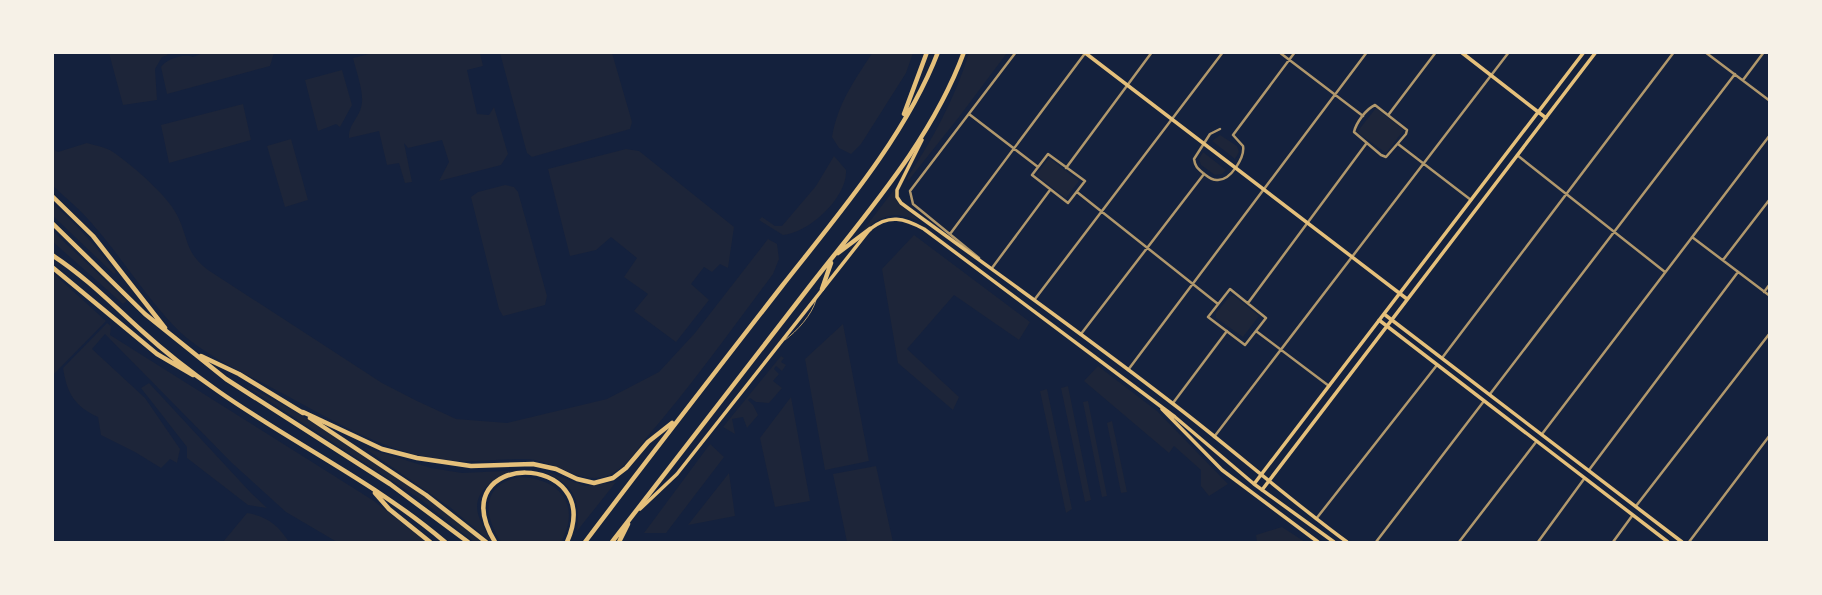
<svg xmlns="http://www.w3.org/2000/svg" width="1822" height="595" viewBox="0 0 1822 595" font-family="Lora,serif">
  <rect width="100%" height="100%" fill="#14213d"/>
  <path fill="#1d2539" d="M873,52L913,53L906,73L861,144L851,154L839,148L832,137C838,103 854,81 873,52Z
    M166,53L168,55L162,57L155,69L157,100L123,105L109,53Z
    M203,53V52L274,53L270,66L167,94L161,67C166,59 184,53 193,57Z
    M374,53H480L483,66L467,70L477,114L489,115L494,107L508,154L501,165L439,181L449,162L442,140L408,148L404,143L412,182L405,183L399,163L387,165L379,131L349,138C348,124 361,117 362,102C363,89 356,71 353,58Z
    M500,53H612L632,122L630,129L532,157L527,153Z
    M969,53H1007L959,117L908,181L907,178C933,139 955,98 969,53Z
    M342,70L352,105L340,127L336,124L318,131L305,80Z
    M243,104L251,140L169,163L161,125Z
    M1376,108L1404,130L1386,153L1357,132Z
    M1220,135L1237,146L1239,152L1235,159L1212,141Z
    M291,139L308,200L285,207L267,146Z
    M87,143C96,146 106,147 113,152C133,166 170,197 179,219C189,242 186,253 208,270L382,383L417,401L456,419L507,423L607,399L659,372L695,333L768,239L777,244L779,259L773,274C732,329 692,385 647,437C637,450 629,463 615,472C585,491 556,459 525,459C495,459 466,464 435,459C378,449 327,417 276,390C244,373 208,357 181,333C148,301 124,260 94,226C82,211 67,199 53,186L52,148L58,152Z
    M626,149L639,151L734,227L728,268L720,264L712,272L704,267L691,284L709,300L676,342L634,311L648,294L624,277L637,258L611,237L596,250L570,256L548,169Z
    M1203,152L1226,170L1222,174L1215,175L1201,165L1199,159Z
    M834,156L846,170C848,197 809,233 783,235L759,220L762,217L775,226H782L816,186Z
    M1049,158L1079,181L1066,198L1036,175Z
    M505,185L514,187L518,192L547,296L545,305L503,316L499,309L471,197L478,192Z
    M896,187C890,205 911,210 919,221C892,210 882,215 861,233Z
    M52,203C76,223 96,247 116,272L114,274L53,216Z
    M53,231L58,236L127,301L123,304L53,242Z
    M914,235L1030,322L1019,340L954,295L907,349L959,397L953,410L898,363L882,269Z
    M53,273L106,321L53,375Z
    M1230,296H1234L1259,316L1243,337L1216,318V313Z
    M107,323L111,326L110,335L374,501L427,542H337L286,512L232,463L105,334L92,349L145,398L180,449L177,463L170,459L161,468L135,452L101,435L98,417C74,406 67,393 63,368Z
    M843,324L869,461L825,470L805,359Z
    M781,356L784,358L781,362L786,365L782,371L776,366L774,369L779,374L773,381L782,388L769,403L756,402L750,398L748,400L753,405L758,415L747,428L743,417L732,419L735,434L723,427Z
    M1098,366L1157,411L1228,484L1209,496L1201,486V470L1174,446L1169,453L1084,381Z
    M149,383L251,493L267,508L248,505L187,458V447L141,388Z
    M243,384C326,425 412,483 483,542H474L420,499Z
    M1068,386L1091,500L1085,502L1061,388Z
    M1047,389L1072,509L1066,513L1040,391Z
    M791,397L810,501L775,507L760,438Z
    M1088,401L1107,496L1102,497L1083,402Z
    M1112,421L1127,492L1121,493L1107,423Z
    M710,444L724,457L666,533H644Z
    M363,447L431,468L462,473L524,470C502,474 469,488 479,517C482,526 489,535 491,542L451,508Z
    M876,466L893,542H847L833,474Z
    M540,469L585,486L616,482L577,531C581,494 572,485 540,469Z
    M729,473L735,516L688,525Z
    M519,477C559,478 582,504 561,542H501C483,515 481,485 519,477Z
    M247,513C267,516 278,525 289,542H223Z
    M1282,527L1305,542H1257L1256,535Z"/>
  <g fill="none" stroke-linecap="round" stroke-linejoin="round">
    <path stroke="#b1986c" stroke-width="1" d="M785,340C797,331 812,315 816,300"/>
    <path stroke="#b1986c" stroke-width="2.5" d="M1279,52L1363,116
      M1705,52L1770,101
      M1743,80L1764,52
      M1375,105L1407,130L1406,134L1386,157L1381,155L1354,132C1356,123 1366,109 1375,105Z
      M969,114L1038,167
      M1389,114L1436,52
      M1220,129L1210,134L1194,159C1195,166 1197,168 1203,173C1207,176 1212,181 1218,180C1231,180 1245,157 1243,146L1233,135L1295,52
      M1398,144L1471,200
      M1048,154L1085,181L1068,203L1032,175Z
      M1517,155L1665,272
      M1066,168L1152,52
      M1077,192L1218,304
      M950,234L1086,52
      M1692,237L1770,296
      M979,258L913,204L910,191L1016,52
      M1723,260L1770,199
      M992,268L1050,190
      M1230,289L1266,318L1245,345L1208,317Z
      M1764,292L1770,284
      M1035,299L1223,52
      M1248,303L1366,144
      M1256,331L1329,386
      M1081,334L1204,174
      M1442,358L1674,52
      M1128,370L1367,52
      M1490,394L1735,74
      M1173,403L1227,331
      M1542,434L1770,135
      M1214,437L1509,52
      M1589,470L1738,272
      M1636,506L1770,333
      M1316,519L1437,365
      M1376,542L1484,401
      M1459,542L1536,442
      M1538,542L1584,479
      M1613,542L1632,516
      M1689,542L1770,435"/>
    <path stroke="#e5c07b" stroke-width="3.5" d="M1084,52L1407,299
      M1461,52L1546,118
      M922,140L897,190V197L901,203C991,269 1083,334 1172,403C1231,448 1287,498 1347,542
      M1384,314L1682,542
      M1379,320L1668,542
      M1162,409L1222,470L1318,542
      M1254,484L1584,52
      M1262,490L1596,52
      M640,509L677,474L870,229C889,214 904,218 924,229L1175,417L1254,484L1334,542"/>
    <path stroke="#e5c07b" stroke-width="4.5" d="M904,114L927,52
      M52,196L93,236L165,328
      M52,223L145,314L226,379L390,484L468,542
      M838,253L870,229
      M52,255C86,277 113,305 142,331C166,353 192,373 218,391C292,443 376,483 445,542
      M52,267L157,354L193,375
      M822,289L831,263
      M201,356L239,374L303,413
      M303,412L382,449L417,458L471,466L533,464L556,469L577,479L594,483L613,478L626,468L648,442L672,423
      M310,418L426,495L486,542
      M375,493L389,509L430,542
      M495,542C439,449 608,450 567,542
      M585,542C650,456 716,371 782,286C837,216 906,136 938,52
      M612,542C679,456 746,369 813,282C869,210 932,139 964,52
      M619,542L628,524"/>
  </g>
  <rect width="1822" height="595" fill="none" stroke="#f6f1e7" stroke-width="108"/>
</svg>
